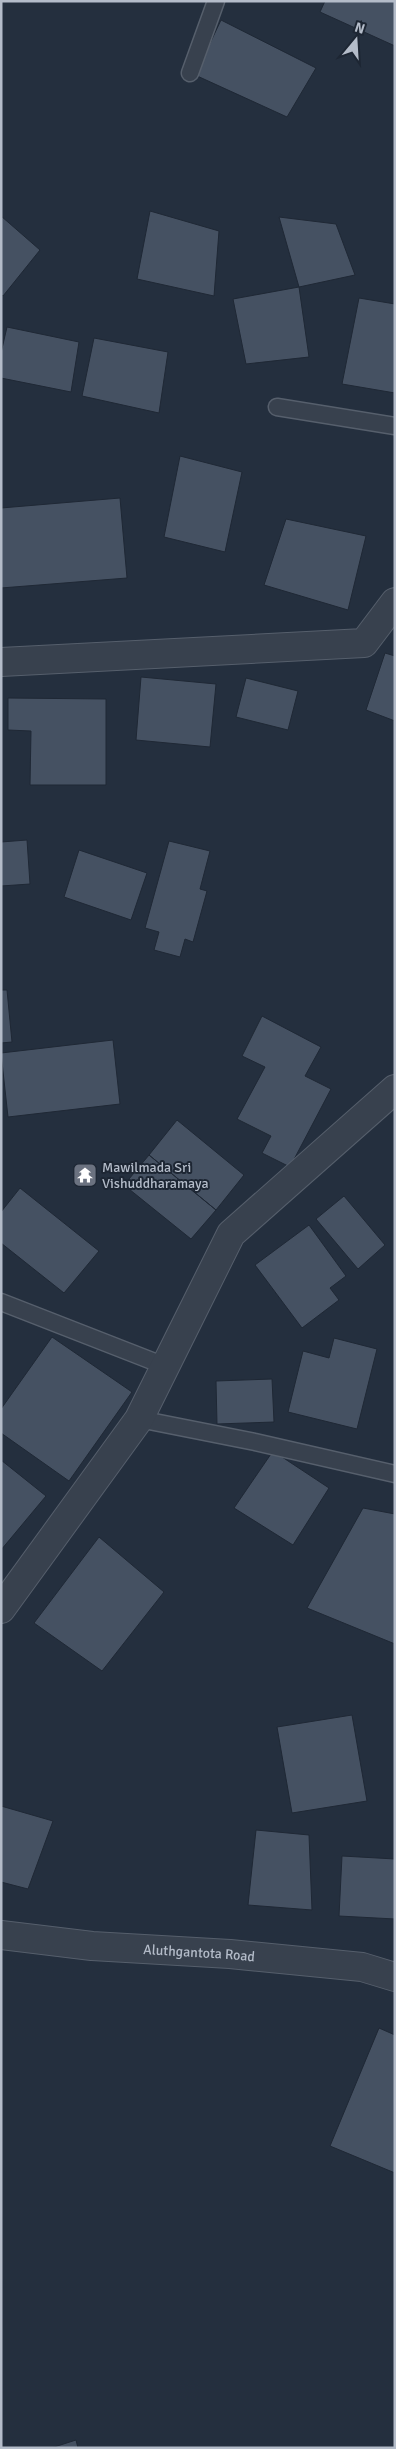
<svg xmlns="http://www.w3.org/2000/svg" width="396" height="2449" viewBox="0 0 396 2449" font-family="Signika,sans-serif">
  <rect width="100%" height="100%" fill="#242f3e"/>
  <path fill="#455162" stroke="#1f2835" d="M325,1H395V46L320,12Z
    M221,20L316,68L287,117L195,75Z
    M150,211L219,231L214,296L137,279Z
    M1,216L40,250L3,296L1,294Z
    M279,217L336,224L355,275L299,287Z
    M299,287L309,357L246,364L233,299Z
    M359,298L395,304V393L342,384Z
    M7,327L79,342L71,392L1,378V353Z
    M94,338L168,352L159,413L82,396Z
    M180,456L242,472L225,552L164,537Z
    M120,498L127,578L1,588V508Z
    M286,519L366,536L348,610L264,585Z
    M385,653L395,656V721L366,710Z
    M141,677L216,684L210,747L136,740Z
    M246,678L298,691L288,730L236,717Z
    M8,698L106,699V785H30L31,731L8,730Z
    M27,840L30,884L1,886V842Z
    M169,841L210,851L200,889L207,891L193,942L185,939L180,957L154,950L159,932L145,928Z
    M79,850L147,873L131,920L64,897Z
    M1,990H7L12,1042L1,1043Z
    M262,1016L321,1047L305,1076L331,1089L290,1167L262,1153L271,1136L237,1119L265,1067L242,1056Z
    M113,1040L120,1104L8,1117L1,1053Z
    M177,1120L244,1175L216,1210L149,1155Z
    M149,1155L216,1210L191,1239L124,1185Z
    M20,1188L99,1251L64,1293L1,1243V1212Z
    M344,1196L385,1245L358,1269L316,1219Z
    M309,1225L346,1276L330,1288L339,1300L302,1328L255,1265Z
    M52,1337L132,1392L69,1481L1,1433V1409Z
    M334,1338L377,1349L357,1429L288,1412L303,1351L329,1358Z
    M272,1379L274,1422L217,1424L216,1381Z
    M273,1451L329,1488L293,1545L234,1508Z
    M1,1460L46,1496L1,1550Z
    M363,1508L395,1514V1644L307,1608Z
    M99,1537L164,1592L102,1671L34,1623Z
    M352,1715L367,1801L292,1813L277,1727Z
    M1,1806L53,1821L28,1889L1,1882Z
    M256,1830L309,1835L312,1910L248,1905Z
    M342,1856L395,1859V1919L339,1916Z
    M379,2028L395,2035V2173L330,2146Z
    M76,2440L78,2448H51Z"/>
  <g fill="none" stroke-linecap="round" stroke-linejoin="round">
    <g stroke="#565f6c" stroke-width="19">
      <path id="service" d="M190,73L216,1
        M277,407L395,426
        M1,1302L165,1366
        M139,1419L255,1442L395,1474"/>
    </g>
    <g stroke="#565f6c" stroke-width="30">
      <path id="minor" d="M1,662L364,643L395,602
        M1,1609L139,1419L231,1234L395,1089"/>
    </g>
    <g stroke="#565f6c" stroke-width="30">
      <g id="tertiary">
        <path id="s1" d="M1,1935L92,1946L230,1954L362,1967L395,1977"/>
      </g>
    </g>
    <use href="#service" stroke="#38414e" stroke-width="16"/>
    <use href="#minor" stroke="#38414e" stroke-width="28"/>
    <use href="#tertiary" stroke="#38414e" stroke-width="28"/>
  </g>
  <defs>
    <g id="temple-square" transform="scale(1.25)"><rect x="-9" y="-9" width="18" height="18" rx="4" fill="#6b7280" stroke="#1d2633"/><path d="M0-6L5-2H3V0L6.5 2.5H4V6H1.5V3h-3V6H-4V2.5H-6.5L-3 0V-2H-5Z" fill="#fff"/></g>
  </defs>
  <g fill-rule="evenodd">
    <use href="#temple-square" x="85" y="1175"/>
  </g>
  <g text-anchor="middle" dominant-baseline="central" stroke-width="4" stroke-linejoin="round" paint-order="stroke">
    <g font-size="14" fill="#b4bcc9" stroke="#1d2633" text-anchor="start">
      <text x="102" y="1167">Mawilmada Sri<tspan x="102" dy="16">Vishuddharamaya</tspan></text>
    </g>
    <g font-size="14" fill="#b4bcc9" stroke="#1d2633">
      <text stroke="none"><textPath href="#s1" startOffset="199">Aluthgantota Road</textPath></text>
    </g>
  </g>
  <rect width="396" height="2449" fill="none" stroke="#b4bcc9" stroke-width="5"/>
  <g transform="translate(356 40) rotate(18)" stroke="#1d2633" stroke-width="4" paint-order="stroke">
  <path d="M0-4L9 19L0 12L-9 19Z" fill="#b4bcc9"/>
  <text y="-8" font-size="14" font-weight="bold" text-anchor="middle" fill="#b4bcc9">N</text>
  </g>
</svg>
